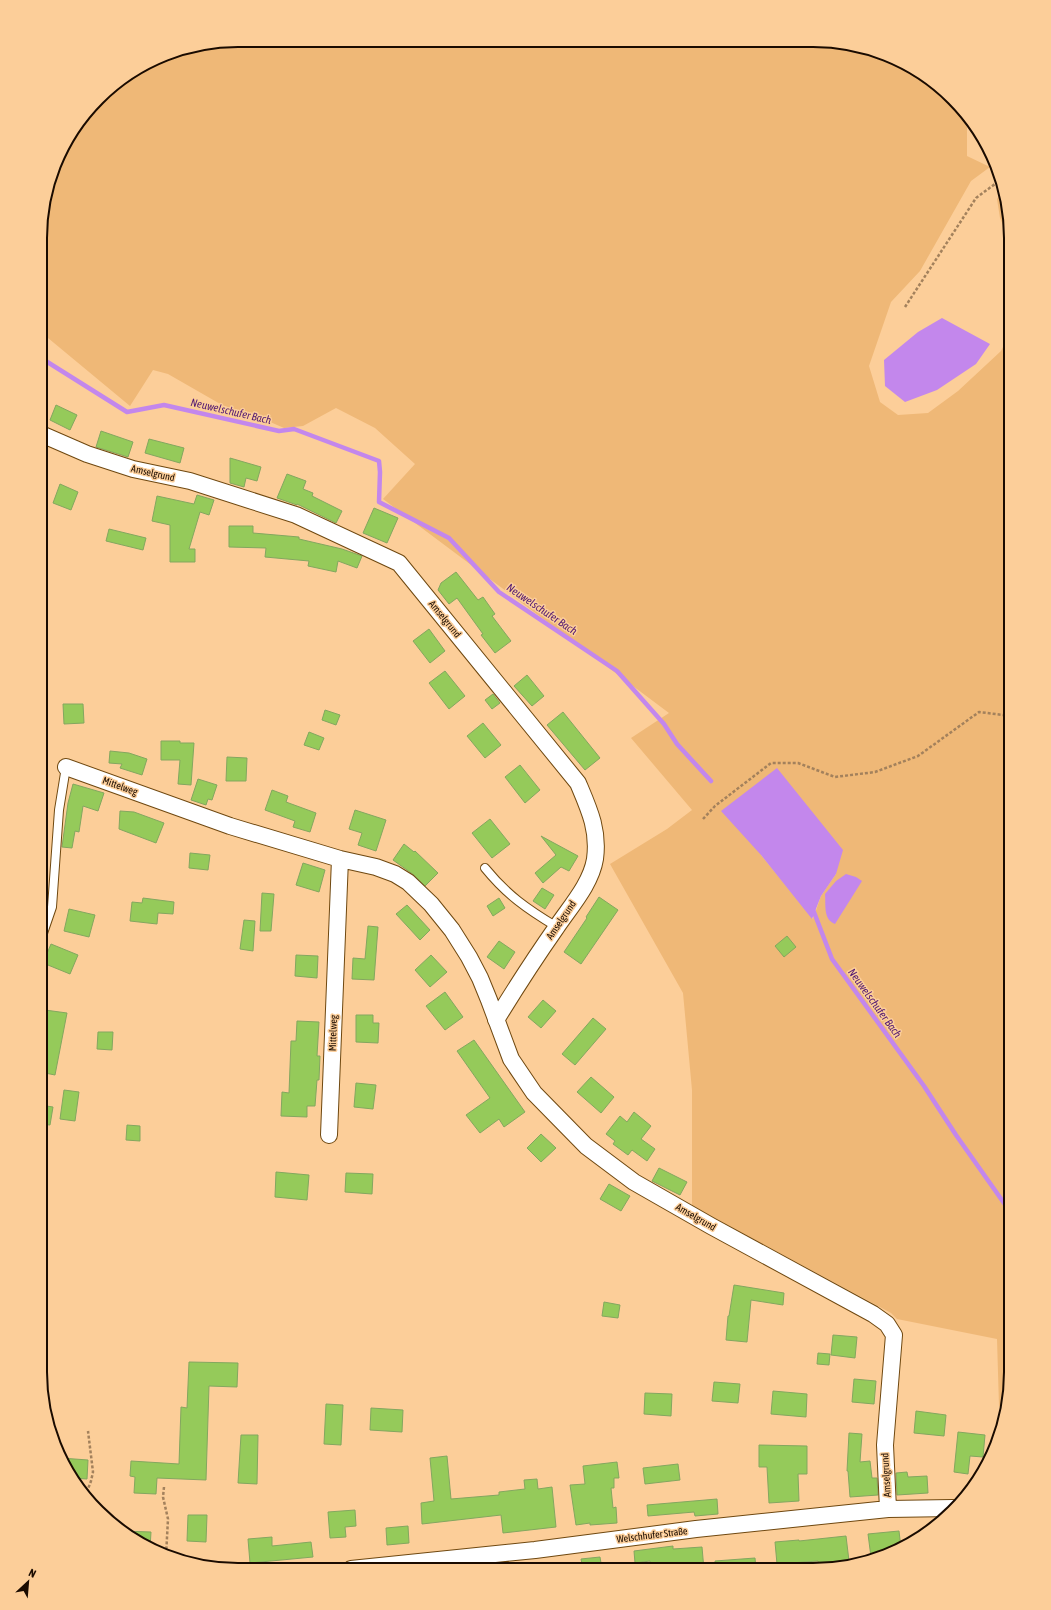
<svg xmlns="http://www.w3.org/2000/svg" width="1051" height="1610" viewBox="0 0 1051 1610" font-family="'Asap Condensed',sans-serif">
  <rect width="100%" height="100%" fill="#fcce99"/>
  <path fill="#efb877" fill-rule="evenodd" d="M238,40L839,42L888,55L933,81L967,115V156L990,167L971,181L920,271L891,302L869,366L880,402L898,415L928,413L958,391L1001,351L1011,331V1385L1005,1411L999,1406L997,1339L897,1319L891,1313L692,1206V1090L683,993L610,864L667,829L692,810L631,738L669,713L383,499L415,464L375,428L336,408L303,426L284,428L268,421L222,405L168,374L153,370L130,406L42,333V213L61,150L107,89L163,55ZM761,855L836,874L821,896L813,919Z
    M1002,191L1011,238V244L1000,218L997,199Z"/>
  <path fill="#c387ec" d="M942,318L990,344L976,364L937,390L905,402L885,386L884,360L918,332Z
    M777,768L843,850L836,874L821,896L812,919L761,855L721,811Z
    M846,874L856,877L862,881L835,924C823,919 826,906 825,894L836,881Z"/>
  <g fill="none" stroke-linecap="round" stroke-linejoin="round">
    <path stroke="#c387ec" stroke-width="4.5" d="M41,358L127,412L164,405L279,431L294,429L379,461L380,472L379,502L449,538L499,592L617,671L664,724L677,744L711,781
      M812,907L832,959L924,1086L956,1135L1011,1213"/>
  </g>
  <path fill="#95ca5a" stroke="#83a75f" d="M56,405L77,415L70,430L50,420Z
    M101,431L133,442L128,457L96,447Z
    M149,439L184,448L180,463L145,453Z
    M230,458L261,467L257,481L246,478L244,487L230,483Z
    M287,474L306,481L303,489L313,493L312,496L342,511L336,523L297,504V505L277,498Z
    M60,484L78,492L71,510L53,503Z
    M197,495L214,500L209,515L200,512L189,549H195V562H170V525L152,521L157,496L194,504Z
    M374,508L398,518L387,543L363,533Z
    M229,526H253V533L299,537V539L342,549L362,556L357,568L338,561L336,572L308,566L309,561L265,557L266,548L229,547Z
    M109,529L146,538L143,550L106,541Z
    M456,572L478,600L483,597L495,614L492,616L511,641L495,653L481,635L483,634L457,598L449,604L438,590L441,583Z
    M429,629L445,651L430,663L413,641Z
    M445,671L465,696L449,709L429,683Z
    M527,675L544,696L532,706L514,686Z
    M493,694L500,703L492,709L485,700Z
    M63,704H83L84,723L64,724Z
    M325,710L340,715L336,725L322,720Z
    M563,712L600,758L585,770L547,725Z
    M483,723L501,745L485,758L467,736Z
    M309,732L324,738L319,750L304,745Z
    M161,741H180V743H194L191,785L178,784L180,760H161Z
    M110,751L129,753L147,759L142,775L120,768L122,764L109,763Z
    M227,757L247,758L246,781H226Z
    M520,765L540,790L525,803L505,777Z
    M198,779L217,785L212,800L208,799L206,805L191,800Z
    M73,784L104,793L98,811L83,806L79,832L75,831L72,848L62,847L68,803Z
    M272,790L288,796L286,802L316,813L310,832L293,827L295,821L265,810Z
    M355,810L386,820L376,851L358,845L362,833L349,829Z
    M120,811L134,812L164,823L156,843L119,829Z
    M490,819L510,844L492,858L472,833Z
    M541,836L578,856L569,871L561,867L543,883L535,873L556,855Z
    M404,844L414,852L415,851L438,873L425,886L414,875L393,860Z
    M190,853L210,855L208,870L189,868Z
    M303,863L325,870L319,892L296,885Z
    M542,888L554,895L545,909L533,901Z
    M262,893L274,894L271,931H260Z
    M599,897L618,910L581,964L564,952L587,918L586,917Z
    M143,898L174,902L173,914L158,913L157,924L130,921L132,902L142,903Z
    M499,898L505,908L493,916L487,906Z
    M407,905L430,930L420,940L396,914Z
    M69,909L95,915L89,937L64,931Z
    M244,920L255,921L253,951L240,949Z
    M368,926L378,927L374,980L352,979L353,958L365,959Z
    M787,936L796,947L784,957L775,946Z
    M499,941L515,952L504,969L487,957Z
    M51,944L78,955L70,974L43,963Z
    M296,955L318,956L317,978L295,976Z
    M431,955L447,972L430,987L415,970Z
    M445,992L463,1017L445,1030L426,1006Z
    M543,1000L556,1011L541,1028L528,1017Z
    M45,1010L67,1013L55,1075L40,1072V1038Z
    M356,1015H373V1023H379L378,1043L356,1042Z
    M593,1018L606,1029L575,1065L562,1054Z
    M297,1021L319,1022L317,1056H320L319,1080H317L315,1106H307V1117L281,1116L282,1092L289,1093L291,1041H296Z
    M98,1032H113L112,1050L97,1049Z
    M474,1040L525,1112L504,1127L499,1119L480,1133L466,1115L490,1098L457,1051Z
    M591,1077L614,1097L601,1113L577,1092Z
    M356,1083L376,1085L373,1109L354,1107Z
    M64,1090L79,1092L75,1121L60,1119Z
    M40,1105L53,1107L50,1125L40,1124Z
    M634,1112L651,1126L641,1139L655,1149L647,1161L632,1150L628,1155L613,1144L615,1141L606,1134L620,1116L627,1122Z
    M127,1125L140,1126V1141L126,1140Z
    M541,1134L556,1148L541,1162L527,1148Z
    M659,1168L687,1182L680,1195L652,1181Z
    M276,1172L309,1175L307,1200L275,1197Z
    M346,1173L373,1174L372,1194L345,1192Z
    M609,1184L630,1196L621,1211L600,1199Z
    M734,1285L784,1293L783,1305L751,1300L747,1342L726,1340L728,1316H729Z
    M604,1302L620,1305L618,1318L602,1316Z
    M833,1335L857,1337L855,1358L831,1355Z
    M818,1353L830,1354L829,1365L817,1364Z
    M189,1362L238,1363L237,1387L209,1386L206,1480L157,1478L156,1494L134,1493L135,1477L130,1476L131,1461L179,1464L181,1407L187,1408Z
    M854,1379L876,1381L874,1404L852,1402Z
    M714,1382L740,1384L738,1403L712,1401Z
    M773,1391L807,1394L806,1417L771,1414Z
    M645,1393L672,1394L671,1416L644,1414Z
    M326,1404L343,1405L341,1445L324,1444Z
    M371,1408L403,1410L402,1432L370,1430Z
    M916,1411L946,1415L944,1436L914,1433Z
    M958,1432L985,1435L983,1457L970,1456L968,1474L954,1472Z
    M849,1433L862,1434L860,1462L870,1461L872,1478H877L878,1495L850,1497L848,1471H847Z
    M241,1435H258L257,1484L238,1483Z
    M759,1445L807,1446V1474H798L799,1501L769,1503L767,1467H759Z
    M447,1456L451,1499L499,1495V1492L525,1489L524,1480L537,1479L538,1489L552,1487L556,1527L503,1533L501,1515L422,1524L421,1503L434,1501L430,1458Z
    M61,1458L88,1460L87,1479L73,1478Z
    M617,1462L619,1478H614V1488H611L613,1508L616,1507L617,1523L590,1525V1523L576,1525L570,1485L585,1484L583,1466Z
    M678,1464L680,1480L645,1484L643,1468Z
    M907,1472L908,1477L927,1476L928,1493L897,1495L896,1473Z
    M717,1499L718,1514L695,1516L694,1512L648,1516L647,1505Z
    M355,1510L356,1526L345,1527L346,1537L330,1538L328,1512Z
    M188,1515H207L206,1542L187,1541Z
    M408,1526L409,1543L387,1545L386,1528Z
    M121,1531L151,1532L150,1548L138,1541Z
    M899,1531L901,1548L889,1555L871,1557L868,1534Z
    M846,1536L849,1561L819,1564L818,1561L777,1564L775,1542L799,1540V1541Z
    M272,1537V1546L311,1542L313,1557L250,1563L248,1539Z
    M673,1546V1549L702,1547L704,1570H683L682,1564L650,1568V1561L635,1563L634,1551Z
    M600,1557L602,1569H583L581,1559Z
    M755,1558L756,1570H716L715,1561Z"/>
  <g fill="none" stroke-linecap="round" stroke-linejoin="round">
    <g stroke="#6f4810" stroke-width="10">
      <path id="lane" d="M485,868C507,895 527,909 557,927
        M41,939L52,907L59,810L66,767"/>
    </g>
    <g stroke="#6f4810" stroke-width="18">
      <path id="street" d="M41,434L87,454L133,469L190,481L296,515L399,563L578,783C589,809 599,830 595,859C591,884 570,907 556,928C535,958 515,989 496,1020
        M66,767L230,826L340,859L376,867L395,874L408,882L431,904L452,930L469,957L480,978L489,1000L511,1059L534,1093L586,1146L634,1182L711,1226L873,1314L887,1324L894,1335L885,1445L888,1509
        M329,1135L340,859
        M351,1569L535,1550L696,1529L888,1509L953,1508"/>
    </g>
    <path stroke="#a3815c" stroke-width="2.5" stroke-dasharray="3 2" stroke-linecap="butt" d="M905,307L976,198L999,181
      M703,819L715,806L771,763H798L835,777L875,772L918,756L979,712L1011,716
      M164,1487L163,1497L168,1519L166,1556
      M85,1497L91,1481L93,1472L88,1431"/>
    <use href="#lane" stroke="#fff" stroke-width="8"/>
    <use href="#street" stroke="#fff" stroke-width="16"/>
  </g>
  <g text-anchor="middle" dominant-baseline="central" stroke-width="3" stroke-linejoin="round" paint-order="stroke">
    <g font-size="10" fill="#1a0b00" stroke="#fcce99">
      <text transform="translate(153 473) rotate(13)">Amselgrund</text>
      <text transform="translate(445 619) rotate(51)">Amselgrund</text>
      <text transform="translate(120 786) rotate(20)">Mittelweg</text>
      <text transform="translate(561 920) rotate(-56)">Amselgrund</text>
      <text transform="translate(333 1033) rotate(-88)">Mittelweg</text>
      <text transform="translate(696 1217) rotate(30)">Amselgrund</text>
      <text transform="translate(886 1475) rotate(-93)">Amselgrund</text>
      <text transform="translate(652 1535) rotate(-7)">Welschhufer Straße</text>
    </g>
    <g font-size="11" font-style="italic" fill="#521872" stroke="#fcce99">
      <text transform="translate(231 411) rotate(13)">Neuwelschufer Bach</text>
      <text transform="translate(542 609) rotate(34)">Neuwelschufer Bach</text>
      <text transform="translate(875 1003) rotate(54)">Neuwelschufer Bach</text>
    </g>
  </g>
  <path d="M0 0H1051V1610H0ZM238 47H813A191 191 0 0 1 1004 238V1372A191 191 0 0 1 813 1563H238A191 191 0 0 1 47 1372V238A191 191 0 0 1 238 47Z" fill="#fcce99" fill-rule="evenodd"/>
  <path fill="none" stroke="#1a0b00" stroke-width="2" d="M238 47H813A191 191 0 0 1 1004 238V1372A191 191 0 0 1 813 1563H238A191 191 0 0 1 47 1372V238A191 191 0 0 1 238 47Z"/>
  <g transform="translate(28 1582) rotate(26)" stroke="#fcce99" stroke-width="3" paint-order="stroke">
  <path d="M0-3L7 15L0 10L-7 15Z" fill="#1a0b00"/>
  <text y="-6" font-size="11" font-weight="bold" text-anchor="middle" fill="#1a0b00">N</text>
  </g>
</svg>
